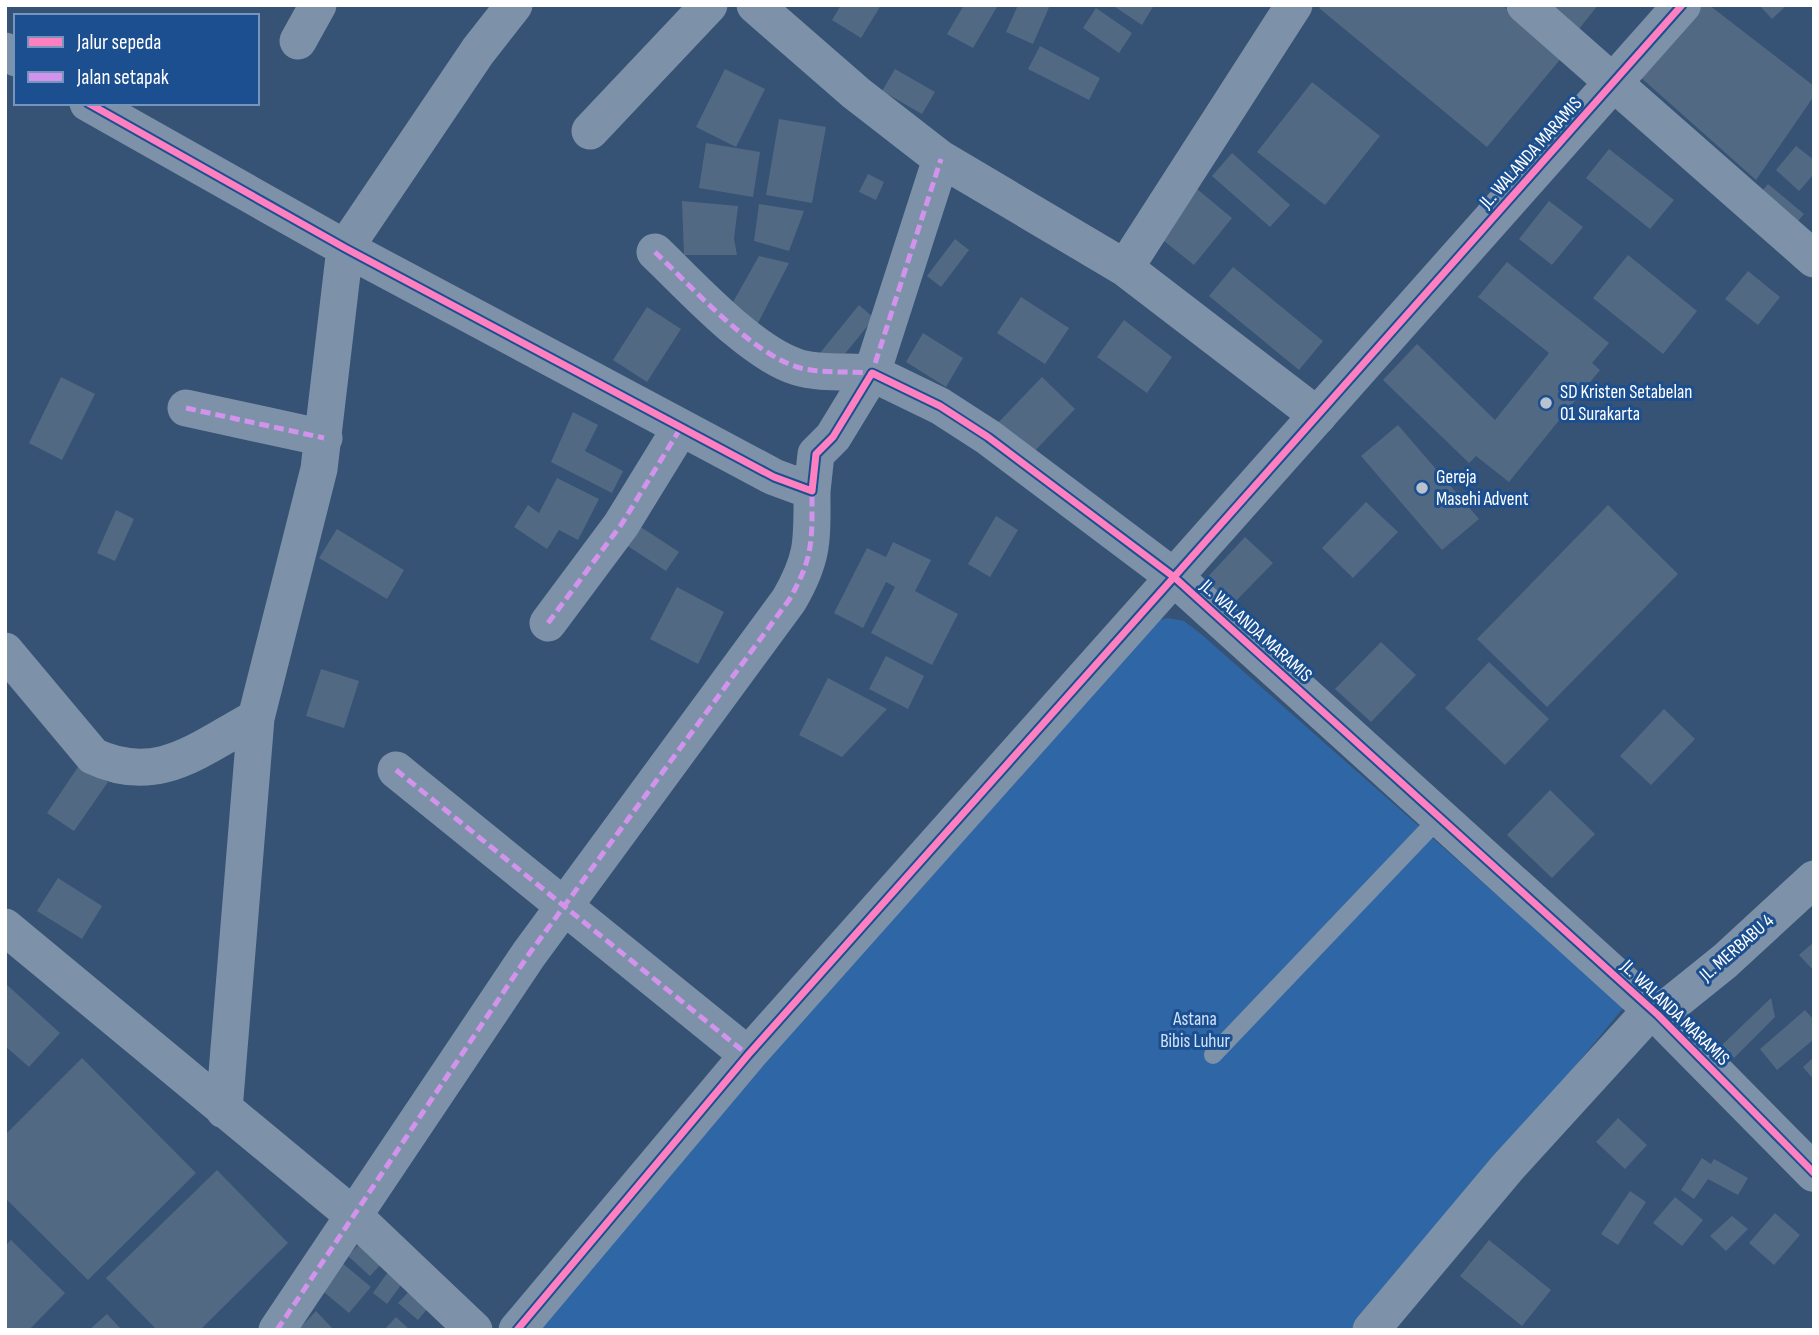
<svg xmlns="http://www.w3.org/2000/svg" width="1819" height="1335" viewBox="0 0 1819 1335" font-family="'Sofia Sans Condensed',sans-serif">
  <rect width="100%" height="100%" fill="#365274"/>
  <path fill="#2f66a5" d="M1168,618L1184,621L1201,634L1624,1007L1358,1330H541L765,1059L1155,621Z"/>
  <path fill="#526984" d="M841,5H881L861,38L832,20Z
    M964,5H998L973,48L947,34Z
    M1018,5H1050L1033,44L1006,32Z
    M1112,5H1154L1142,25Z
    M1322,5H1502L1563,56L1487,147L1319,8Z
    M1550,5H1598L1579,29Z
    M1699,5H1709L1814,86V96L1756,180L1638,75Z
    M1759,5H1787L1772,19Z
    M1096,8L1132,33L1119,53L1083,28Z
    M1040,46L1100,78L1089,100L1028,69Z
    M725,69L765,89L736,147L696,127Z
    M895,69L935,92L922,114L882,91Z
    M1312,82L1380,136L1325,205L1257,152Z
    M779,119L826,127L812,203L766,195Z
    M706,143L760,152L753,197L699,188Z
    M1796,146L1814,160V174L1799,191L1776,170Z
    M1609,149L1674,200L1650,229L1586,178Z
    M1232,153L1290,205L1270,227L1212,176Z
    M868,174L884,182L876,200L859,192Z
    M1768,184L1804,214L1788,233L1752,203Z
    M1197,189L1232,218L1194,265L1159,237Z
    M682,201L738,206L734,239L737,255H684Z
    M1549,201L1583,227L1552,265L1519,239Z
    M759,204L804,211L789,251L754,241Z
    M955,239L969,250L941,287L927,276Z
    M1628,255L1697,311L1663,354L1593,298Z
    M759,256L789,263L756,327L728,311Z
    M1507,262L1609,343L1592,363L1600,370L1509,482L1476,456L1469,463L1383,380L1417,344L1495,420L1549,353L1478,297Z
    M1233,267L1323,341L1299,370L1209,296Z
    M1748,271L1780,297L1758,325L1725,299Z
    M1021,297L1069,328L1045,364L997,333Z
    M859,305L874,318L835,366L820,353Z
    M647,307L681,329L647,382L613,360Z
    M1124,320L1172,357L1147,393L1097,357Z
    M923,333L963,358L946,387L906,362Z
    M61,377L95,394L62,460L29,443Z
    M1042,377L1075,409L1027,459L994,427Z
    M573,412L598,425L585,451L623,471L612,493L551,462Z
    M1398,425L1479,519L1442,550L1361,456Z
    M557,478L599,499L578,540L559,530L547,549L514,527L528,505L539,513Z
    M1366,502L1398,532L1353,578L1322,548Z
    M1608,505L1678,574L1547,707L1477,639Z
    M116,510L134,519L115,561L97,553Z
    M996,516L1018,530L990,577L968,564Z
    M630,520L679,552L666,571L617,539Z
    M337,529L404,570L387,599L319,558Z
    M1245,537L1273,563L1231,606L1204,581Z
    M893,542L931,560L915,591L958,614L932,665L871,633L895,587L886,582L863,628L834,613L867,548L886,557Z
    M677,587L724,612L698,664L650,639Z
    M1381,642L1416,675L1371,722L1335,689Z
    M886,656L924,676L908,709L869,689Z
    M1489,662L1549,719L1505,765L1445,708Z
    M321,669L359,681L344,728L306,716Z
    M828,678L887,709L842,757L799,735Z
    M1664,709L1695,739L1651,785L1620,756Z
    M80,764L108,782L74,831L47,813Z
    M1550,790L1595,834L1552,878L1507,835Z
    M58,878L102,906L82,939L37,911Z
    M1814,942V971L1799,955Z
    M5,983L60,1033L29,1067L5,1046Z
    M1771,998L1775,1017L1734,1058L1722,1045Z
    M1805,1010L1814,1020V1039L1777,1070L1760,1049Z
    M1814,1057V1080L1803,1067Z
    M82,1058L196,1173L88,1280L5,1198V1135Z
    M1618,1118L1647,1145L1625,1169L1596,1142Z
    M1702,1158L1711,1164L1714,1159L1748,1178L1738,1195L1708,1179L1694,1199L1681,1190Z
    M217,1170L288,1243L200,1330H157L106,1278Z
    M1630,1191L1646,1202L1618,1245L1601,1234Z
    M1675,1197L1703,1220L1682,1246L1653,1223Z
    M1775,1213L1800,1235L1774,1265L1749,1243Z
    M1732,1216L1748,1229L1726,1251L1710,1236Z
    M11,1240L65,1293L29,1330H5V1246Z
    M1489,1240L1551,1290L1522,1326L1460,1276Z
    M360,1243L382,1263L370,1276L348,1256Z
    M341,1262L371,1287L349,1313L319,1288Z
    M393,1265L407,1277L387,1304L373,1293Z
    M414,1286L433,1302L418,1320L398,1303Z
    M316,1311L334,1330H298Z
    M107,1314L122,1330H89Z
    M396,1317L410,1330H384Z"/>
  <g fill="none" stroke-linecap="round" stroke-linejoin="round">
    <path stroke="#7d92a8" stroke-width="18" d="M1213,1055L1439,818"/>
    <path stroke="#7d92a8" stroke-width="37" d="M755,5L856,93L941,159L1125,268L1318,416
      M1525,5L1814,259
      M298,41L318,5
      M5,51L16,58
      M88,103L345,248L774,477L812,491L816,454L833,437L872,373L940,406L988,437L1174,577L748,1055L517,1330
      M590,131L709,5
      M655,252C691,286 750,352 797,367C819,374 849,371 872,373L941,159
      M1125,268L1294,5
      M186,408L324,438
      M548,623L621,525L680,429
      M5,651L93,756C158,787 200,748 256,718
      M396,770L748,1055
      M5,927L355,1217L474,1330
      M1658,1015L1725,961L1814,879
      M224,1110L256,718L319,469L345,248L478,51L514,5
      M277,1330L529,954L789,600C814,557 812,540 812,491
      M1371,1330L1507,1168L1652,1009"/>
    <path stroke="#7d92a8" stroke-width="38" d="M1682,5L1174,577L1658,1015L1814,1173"/>
    <path stroke="#d193ec" stroke-width="5" stroke-dasharray="10 5" stroke-linecap="butt" d="M655,252C691,286 750,352 797,367C819,374 849,371 872,373L941,159
      M186,408L324,438
      M548,623L621,525L680,429
      M396,770L748,1055
      M277,1330L529,954L789,600C814,557 812,540 812,491"/>
    <g stroke="#1b4f8f" stroke-width="11">
      <path id="cycleway" d="M1682,5L1174,577L1658,1015L1814,1173
        M88,103L345,248L774,477L812,491L816,454L833,437L872,373L940,406L988,437L1174,577L748,1055L517,1330"/>
    </g>
    <use href="#cycleway" stroke="#ff80c0" stroke-width="7"/>
  </g>
  <g fill="#b9c2ce" stroke="#1b4f8f" stroke-width="2.5">
    <circle cx="1546" cy="403" r="7"/>
    <circle cx="1422" cy="488" r="7"/>
  </g>
  <g text-anchor="middle" dominant-baseline="central" stroke-width="6" stroke-linejoin="round" paint-order="stroke">
    <g font-size="19" fill="#fff" stroke="#1b4f8f">
      <text transform="translate(1531 153) rotate(-48)">JL. WALANDA MARAMIS</text>
      <text transform="translate(1256 631) rotate(42)">JL. WALANDA MARAMIS</text>
      <text transform="translate(1737 948) rotate(-41)">JL. MERBABU 4</text>
      <text transform="translate(1675 1013) rotate(44)">JL. WALANDA MARAMIS</text>
    </g>
    <g font-size="19" fill="#fff" stroke="#1b4f8f" text-anchor="start">
      <text x="1560" y="392">SD Kristen Setabelan<tspan x="1560" dy="22">01 Surakarta</tspan></text>
      <text x="1436" y="477">Gereja<tspan x="1436" dy="22">Masehi Advent</tspan></text>
    </g>
    <g font-size="19" fill="#cfe3fa" stroke="#1b4f8f">
      <text x="1195" y="1019">Astana<tspan x="1195" dy="22">Bibis Luhur</tspan></text>
    </g>
  </g>
  <rect width="1819" height="1335" fill="none" stroke="#ffffff" stroke-width="14"/>
  <rect x="14" y="14" width="245" height="91" fill="#1b4f8f" stroke="#7695bc" stroke-width="2"/>
  <rect x="28" y="37" width="35" height="10" fill="#ff80c0" stroke="#7695bc" stroke-width="2"/>
  <text x="77" y="49" font-size="21" fill="#ffffff">Jalur sepeda</text>
  <rect x="28" y="72" width="35" height="10" fill="#d193ec" stroke="#7695bc" stroke-width="2"/>
  <text x="77" y="84" font-size="21" fill="#ffffff">Jalan setapak</text>
</svg>
